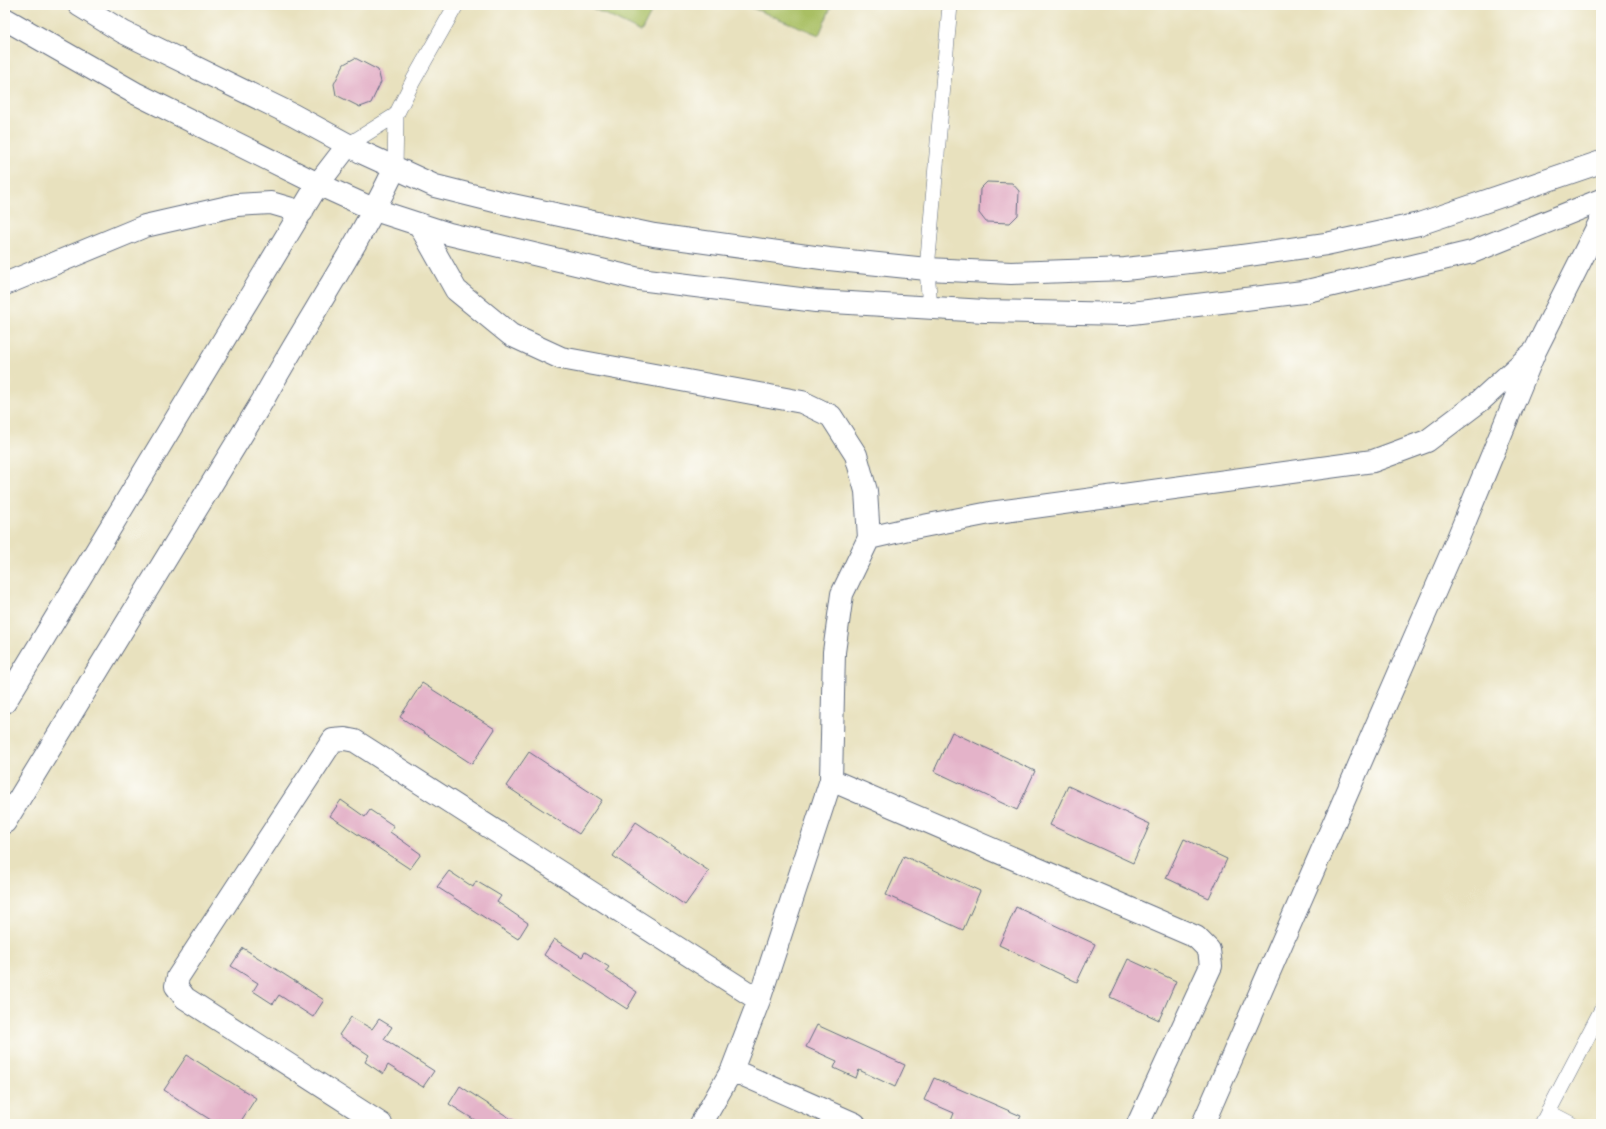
<svg xmlns="http://www.w3.org/2000/svg" width="1606" height="1129" viewBox="0 0 1606 1129" font-family="'Patrick Hand',sans-serif">
  <rect width="100%" height="100%" fill="#fdfcf7"/>
  <filter id="ink" filterUnits="userSpaceOnUse"><feTurbulence type="fractalNoise" baseFrequency=".025" numOctaves="2"/><feDisplacementMap in="SourceGraphic" scale="8" xChannelSelector="R" yChannelSelector="G"/><feConvolveMatrix kernelMatrix="1 2 1 2 8 2 1 2 1" color-interpolation-filters="sRGB"/></filter>
  <filter id="wash" filterUnits="userSpaceOnUse"><feTurbulence type="fractalNoise" baseFrequency=".012" numOctaves="4" result="noise"/><feDisplacementMap in="SourceGraphic" scale="16" xChannelSelector="R" yChannelSelector="G"/><feGaussianBlur stdDeviation="0.9" result="paint"/><feColorMatrix in="noise" values="0 0 0 0 0 0 0 0 0 0 0 0 0 0 0 0 0 1.4 0 .05"/><feComposite in="paint" operator="in"/></filter>
  <g filter="url(#wash)">
    <rect width="100%" height="100%" fill="#e8e1be"/>
    <path fill="#a9bf64" stroke="#627761" d="M586,5H655L641,32Z
      M745,5H832L819,35Z"/>
    <g id="blocks">
      <path fill="#e4b3c9" d="M355,58L378,70L381,82L371,103L360,107L336,95L334,84L344,64Z
        M987,182L1012,183L1019,191L1018,215L1010,223L986,222L979,213L980,189Z
        M422,683L495,729L472,764L400,717Z
        M952,732L1035,771L1017,810L934,771Z
        M529,752L602,800L579,834L506,786Z
        M1068,786L1150,824L1133,863L1050,825Z
        M341,800L365,817L370,810L394,826L390,832L421,854L410,869L330,816Z
        M636,822L709,871L685,905L613,856Z
        M1184,839L1227,859L1209,898L1166,878Z
        M904,856L980,891L963,930L886,895Z
        M449,871L473,887L476,881L501,896L497,902L528,923L518,939L437,887Z
        M1016,907L1095,944L1077,982L999,945Z
        M554,939L582,957L585,952L609,967L606,971L637,992L627,1009L544,955Z
        M243,948L324,1000L313,1017L279,995L273,1004L253,991L258,983L231,966Z
        M1128,959L1176,981L1159,1020L1110,997Z
        M351,1017L372,1029L379,1019L392,1027L384,1039L434,1071L423,1087L388,1065L383,1074L365,1062L369,1055L339,1035Z
        M817,1025L905,1065L895,1087L859,1070L856,1078L834,1068L837,1061L806,1047Z
        M187,1055L256,1098L239,1124H217L164,1090Z
        M934,1078L1021,1116L1017,1124H980L977,1123L976,1124H958L951,1121L954,1113L924,1100Z
        M460,1086L519,1124H477L478,1122L449,1104Z"/>
    </g>
  </g>
  <g filter="url(#ink)">
    <use href="#blocks" fill-opacity="0" stroke="#636d80" stroke-width="1"/>
    <g fill="none" stroke-linecap="round" stroke-linejoin="round">
      <g stroke="#636d80" stroke-width="16">
        <path id="service" d="M348,145L396,115
          M395,168L396,115L413,81L456,5
          M930,309L927,269L950,5
          M1548,1112L1571,1124
          M1542,1124L1601,1011"/>
      </g>
      <g stroke="#636d80" stroke-width="24">
        <path id="minor" d="M79,5L123,32L293,115L363,153L435,186L503,203L654,235L829,259L927,269L1011,273L1125,269L1235,257L1326,244L1419,224L1601,162
          M5,19L135,93L318,184L375,210L449,234L639,279L816,301L985,311L1124,314L1303,292L1472,252L1601,200
          M419,224L456,290L511,335L561,358L802,402L831,416L856,455L866,491L869,538
          M5,284L145,226L237,205L271,203L302,212
          M5,702L318,184L348,145
          M831,780L1196,937L1209,950L1211,966L1138,1124
          M5,822L263,400C306,322 357,248 395,168
          M732,1070L855,1124
          M381,1124L185,998L176,986L178,977L333,740L345,739L355,741L759,1000
          M701,1124L732,1070L759,1000L831,780L834,652L842,594L869,538L908,529L990,513L1373,461L1427,441L1480,401L1535,351
          M1203,1124L1458,538L1535,351L1601,220"/>
      </g>
      <use href="#service" stroke="#fff" stroke-width="15"/>
      <use href="#minor" stroke="#fff" stroke-width="22"/>
    </g>
  </g>
  <rect width="1606" height="1129" fill="none" stroke="#fdfcf7" stroke-width="20"/>
</svg>
